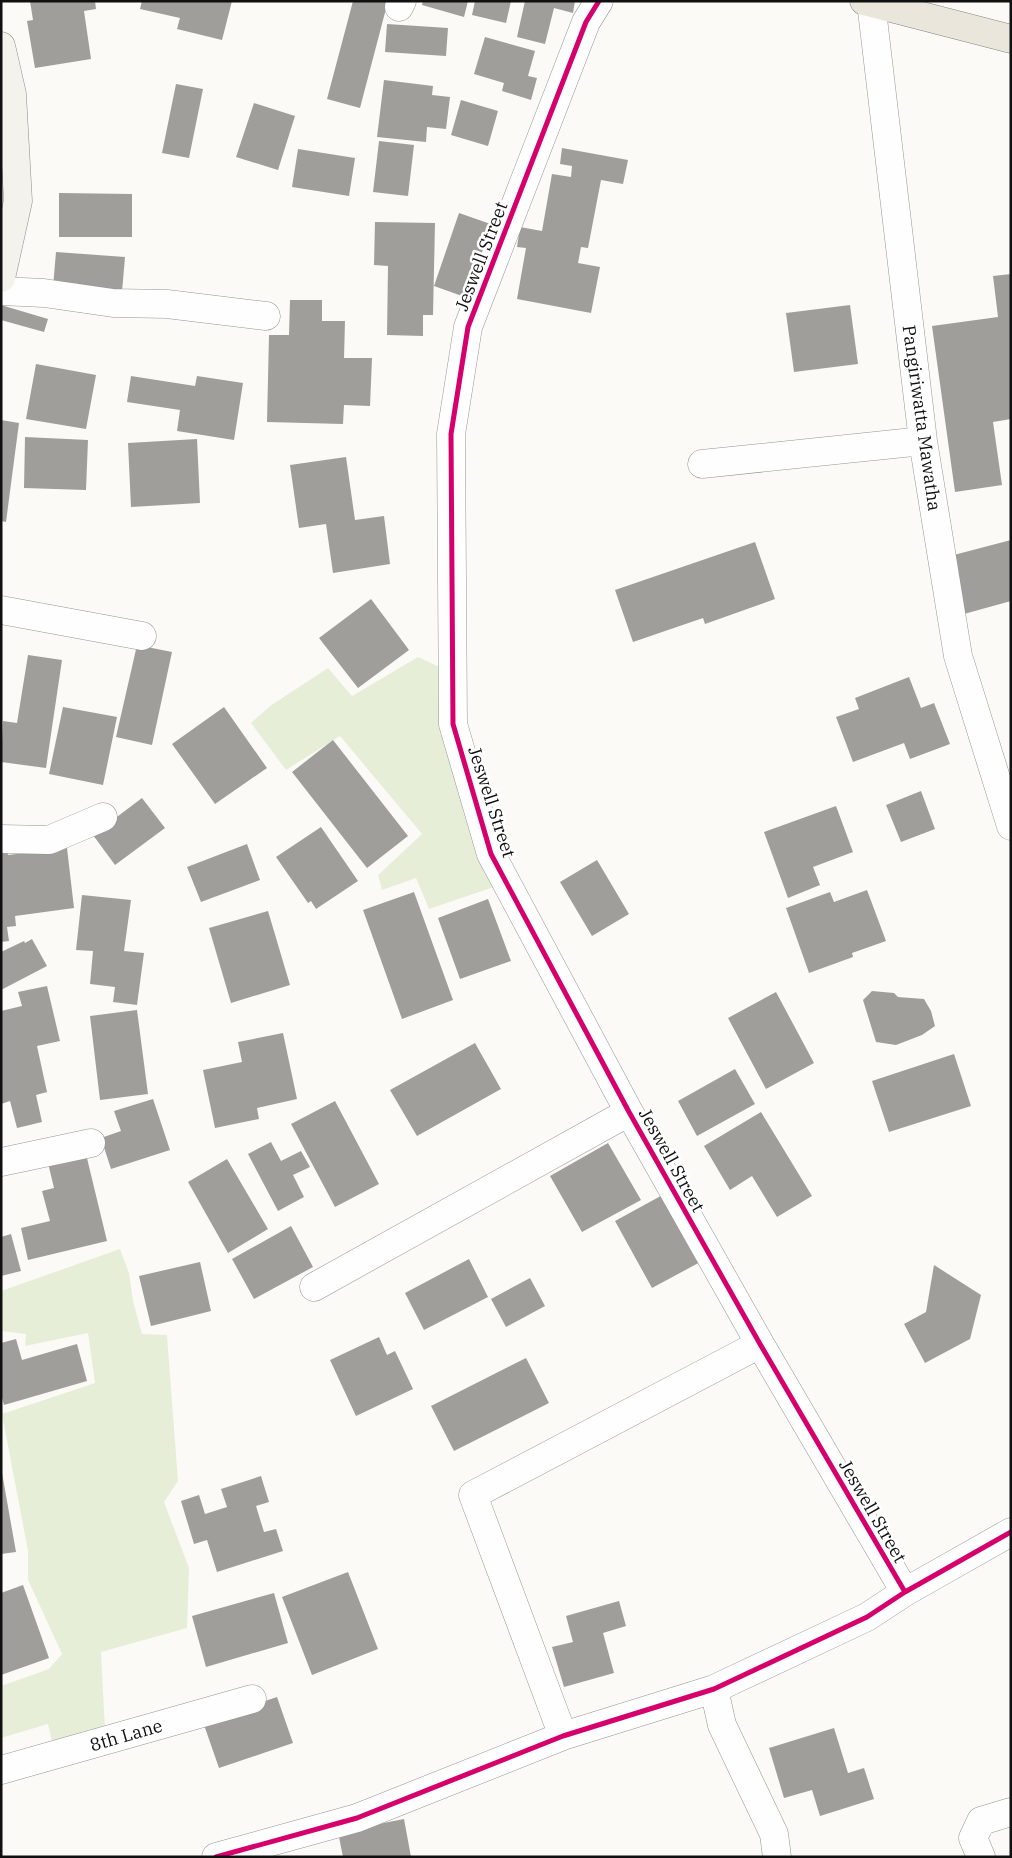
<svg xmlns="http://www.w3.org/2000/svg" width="1012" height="1858" viewBox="0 0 1012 1858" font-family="'IBM Plex Serif',serif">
  <rect width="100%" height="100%" fill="#fcfaf6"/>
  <path fill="#e7eed8" d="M418,657L442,668L497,886L429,909L416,878L382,890L378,875L422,834L340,736L286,770L251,723L270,706L328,668L352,696Z
    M120,1249L129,1273L133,1301L142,1334L167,1335L178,1481L164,1502L189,1568L187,1628L101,1652L105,1730L52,1741L48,1724L1,1738V1686L49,1669L62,1654L28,1580V1551L2,1414L95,1383L88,1333L25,1346L26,1334L1,1331V1291Z"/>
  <path fill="#a09e9b" d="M30,1H95L96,9L84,11L91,59L35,68L27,21L33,20Z
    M142,1H232L222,40L177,29L180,18L140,9Z
    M353,1H388L360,108L327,99Z
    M423,1H468L464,17L422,5Z
    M475,1H511L506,23L472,15Z
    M525,1H575L573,13L554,8L545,44L517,37Z
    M387,24L448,28L446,56L385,52Z
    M485,37L535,51L528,76L537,78L531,100L502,91L504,83L474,74Z
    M384,80L433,86L432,95L450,97L446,129L427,127L426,142L377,137Z
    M176,84L203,89L189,158L162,153Z
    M461,100L498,111L488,146L451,135Z
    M254,103L295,116L278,170L236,157Z
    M379,141L414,145L408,196L373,192Z
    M562,148L628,160L623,184L601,180L588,248L581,247L578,263L600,267L591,313L517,299L526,248L517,247L520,227L542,231L552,174L571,177L572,166L560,164Z
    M298,149L355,158L349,196L292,187Z
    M59,193L132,194V237H59Z
    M459,213L502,228L476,301L434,286Z
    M375,222L435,223L433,315H423V336L387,335L388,266L374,265Z
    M56,252L125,257L122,292L53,287Z
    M1011,274V419L993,422L1002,485L955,492L932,326L998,317L993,276Z
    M290,300H322V321H345L344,358H372L370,406L344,405L343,424L267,422L269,335H289Z
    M1,305L48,319L44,332L1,320Z
    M850,305L858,364L794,372L786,313Z
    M36,364L96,375L86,429L26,419Z
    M131,376L195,386L197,376L243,383L234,440L177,431L180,410L127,402Z
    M1,420L19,423L6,522L1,521Z
    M25,437L88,440L86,490L24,488Z
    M197,439L200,503L131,507L128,443Z
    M346,457L355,520L384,516L390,564L333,573L326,524L299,528L290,465Z
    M1011,540V601L964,614L950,556Z
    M755,542L775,599L705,624L703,618L633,642L615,590Z
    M371,599L409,650L358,688L319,638Z
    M137,645L172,652L152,745L116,737Z
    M28,655L62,660L46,768L1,762L3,721L17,723Z
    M909,677L921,708L934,703L950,744L910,759L904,743L853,762L836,717L859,709L855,698Z
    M63,707L117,717L103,785L49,774Z
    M224,707L267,768L215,804L172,744Z
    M333,740L408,836L367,868L292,772Z
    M921,791L935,829L901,842L886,805Z
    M142,798L165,828L115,865L93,835Z
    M836,806L853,852L813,867L820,885L788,898L764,832Z
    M321,827L358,881L316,909L311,901L308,903L276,857Z
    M1,842H6L8,855L67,848L74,908L15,916L16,926L7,927L9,941L1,942Z
    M247,844L260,880L201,902L187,867Z
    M597,860L629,914L592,936L560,882Z
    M867,890L886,941L852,953L853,957L809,973L786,908L830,892L834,902Z
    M414,892L453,1000L402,1019L363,910Z
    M82,895L131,900L124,951L144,953L137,1005L113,1002L115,987L90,984L93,951L76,950Z
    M488,899L511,961L460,979L438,918Z
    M268,911L290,985L231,1003L209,928Z
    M32,939L47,966L1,990V952L24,941L25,943Z
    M47,986L60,1041L37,1046L47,1092L36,1095L42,1122L17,1128L10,1101L1,1104V1011L22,1006L18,992Z
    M872,991L894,993L898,997L924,999L931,1011L935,1026L922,1035L896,1045L876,1042L863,1000Z
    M776,992L814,1063L766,1089L728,1018Z
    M137,1010L148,1094L100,1100L90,1016Z
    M283,1033L297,1099L257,1108L259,1119L215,1128L203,1070L242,1062L238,1042Z
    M475,1043L501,1089L417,1136L390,1090Z
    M954,1054L971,1106L889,1132L872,1081Z
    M735,1069L755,1104L697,1136L678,1101Z
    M153,1099L170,1150L111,1169L101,1138L121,1131L114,1111Z
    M335,1101L379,1184L335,1207L291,1124Z
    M761,1112L812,1196L777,1217L752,1176L730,1190L704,1146Z
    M271,1142L281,1161L301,1151L310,1167L293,1175L304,1197L278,1211L248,1154Z
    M608,1143L641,1200L582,1232L550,1176Z
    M86,1154L107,1241L28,1260L21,1228L50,1221L42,1191L54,1188L48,1163Z
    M227,1159L268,1229L228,1253L188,1182Z
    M668,1192L704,1260L652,1288L615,1221Z
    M291,1226L313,1267L254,1299L232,1259Z
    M11,1234L21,1271L1,1276V1237Z
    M469,1259L488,1297L424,1330L405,1293Z
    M200,1262L211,1311L151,1326L139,1276Z
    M934,1265L981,1295L970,1339L925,1363L904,1324L926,1312Z
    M530,1278L545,1306L506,1327L491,1299Z
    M379,1337L387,1355L395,1351L413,1389L356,1416L330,1360Z
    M16,1339L22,1360L77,1344L87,1381L4,1405L1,1394V1343Z
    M526,1358L549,1403L454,1451L431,1406Z
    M1,1467L16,1552L1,1554Z
    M261,1476L269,1502L256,1506L264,1532L276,1529L283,1551L217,1572L207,1540L194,1544L181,1501L199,1495L205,1514L227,1507L221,1489Z
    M348,1572L378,1649L312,1675L282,1597Z
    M23,1585L49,1658L1,1675V1593Z
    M274,1593L288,1643L206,1667L192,1616Z
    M619,1601L626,1626L603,1633L614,1673L564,1687L552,1647L573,1642L566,1616Z
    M277,1697L293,1743L219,1768L203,1722Z
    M834,1728L848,1773L864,1768L874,1799L820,1816L812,1790L784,1798L769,1748Z
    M404,1819L411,1857H343L338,1832Z"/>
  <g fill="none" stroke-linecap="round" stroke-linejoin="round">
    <g stroke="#969594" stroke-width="29">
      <path id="minor" d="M599,1L586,22L468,327L451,434L453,724L491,854L629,1112L760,1344L905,1592
        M871,2L923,441L958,656L1011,826
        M399,7L402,1
        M1,291L44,293L113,303L167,304L266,316
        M702,464L923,441
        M1,610L142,636
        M1,839L49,840L103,817
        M1,1162L91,1143
        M314,1287L629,1112
        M714,1689L722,1725L774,1834L777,1857
        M563,1736L473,1495L760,1344
        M1,1770L252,1699
        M216,1857L357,1818L563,1736L714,1689L867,1617L905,1592L1011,1532
        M981,1857L973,1838L981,1821L1011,1812"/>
    </g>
    <g stroke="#8d8c8a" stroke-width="29">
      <path id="secondary" d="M1,46L12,94L18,201L1,278"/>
    </g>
    <g stroke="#848381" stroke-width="29">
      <path id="primary" d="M864,1L1011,39"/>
    </g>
    <use href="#minor" stroke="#fffefe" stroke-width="28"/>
    <use href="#secondary" stroke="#f4f2ec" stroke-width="28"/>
    <use href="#primary" stroke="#eae6dc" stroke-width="28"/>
    <g stroke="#fff" stroke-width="8">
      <path id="cycleway" d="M599,1L586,22L468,327L451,434L453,724L491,854L629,1112L760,1344L905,1592
        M216,1857L357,1818L563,1736L714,1689L867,1617L905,1592L1011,1532"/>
    </g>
    <use href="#cycleway" stroke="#d6006c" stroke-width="5"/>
  </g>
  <g text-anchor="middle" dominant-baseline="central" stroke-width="5" stroke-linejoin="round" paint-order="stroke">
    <g font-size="18" fill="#101010" stroke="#fff">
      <text transform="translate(481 256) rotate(-69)">Jeswell Street</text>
      <text transform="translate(922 418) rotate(82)">Pangiriwatta Mawatha</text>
      <text transform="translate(492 802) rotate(72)">Jeswell Street</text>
      <text transform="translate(672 1160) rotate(61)">Jeswell Street</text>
      <text transform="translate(873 1511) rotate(60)">Jeswell Street</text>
      <text transform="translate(126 1735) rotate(-16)">8th Lane</text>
    </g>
  </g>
  <rect width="1012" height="1858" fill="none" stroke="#101010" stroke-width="5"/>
</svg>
